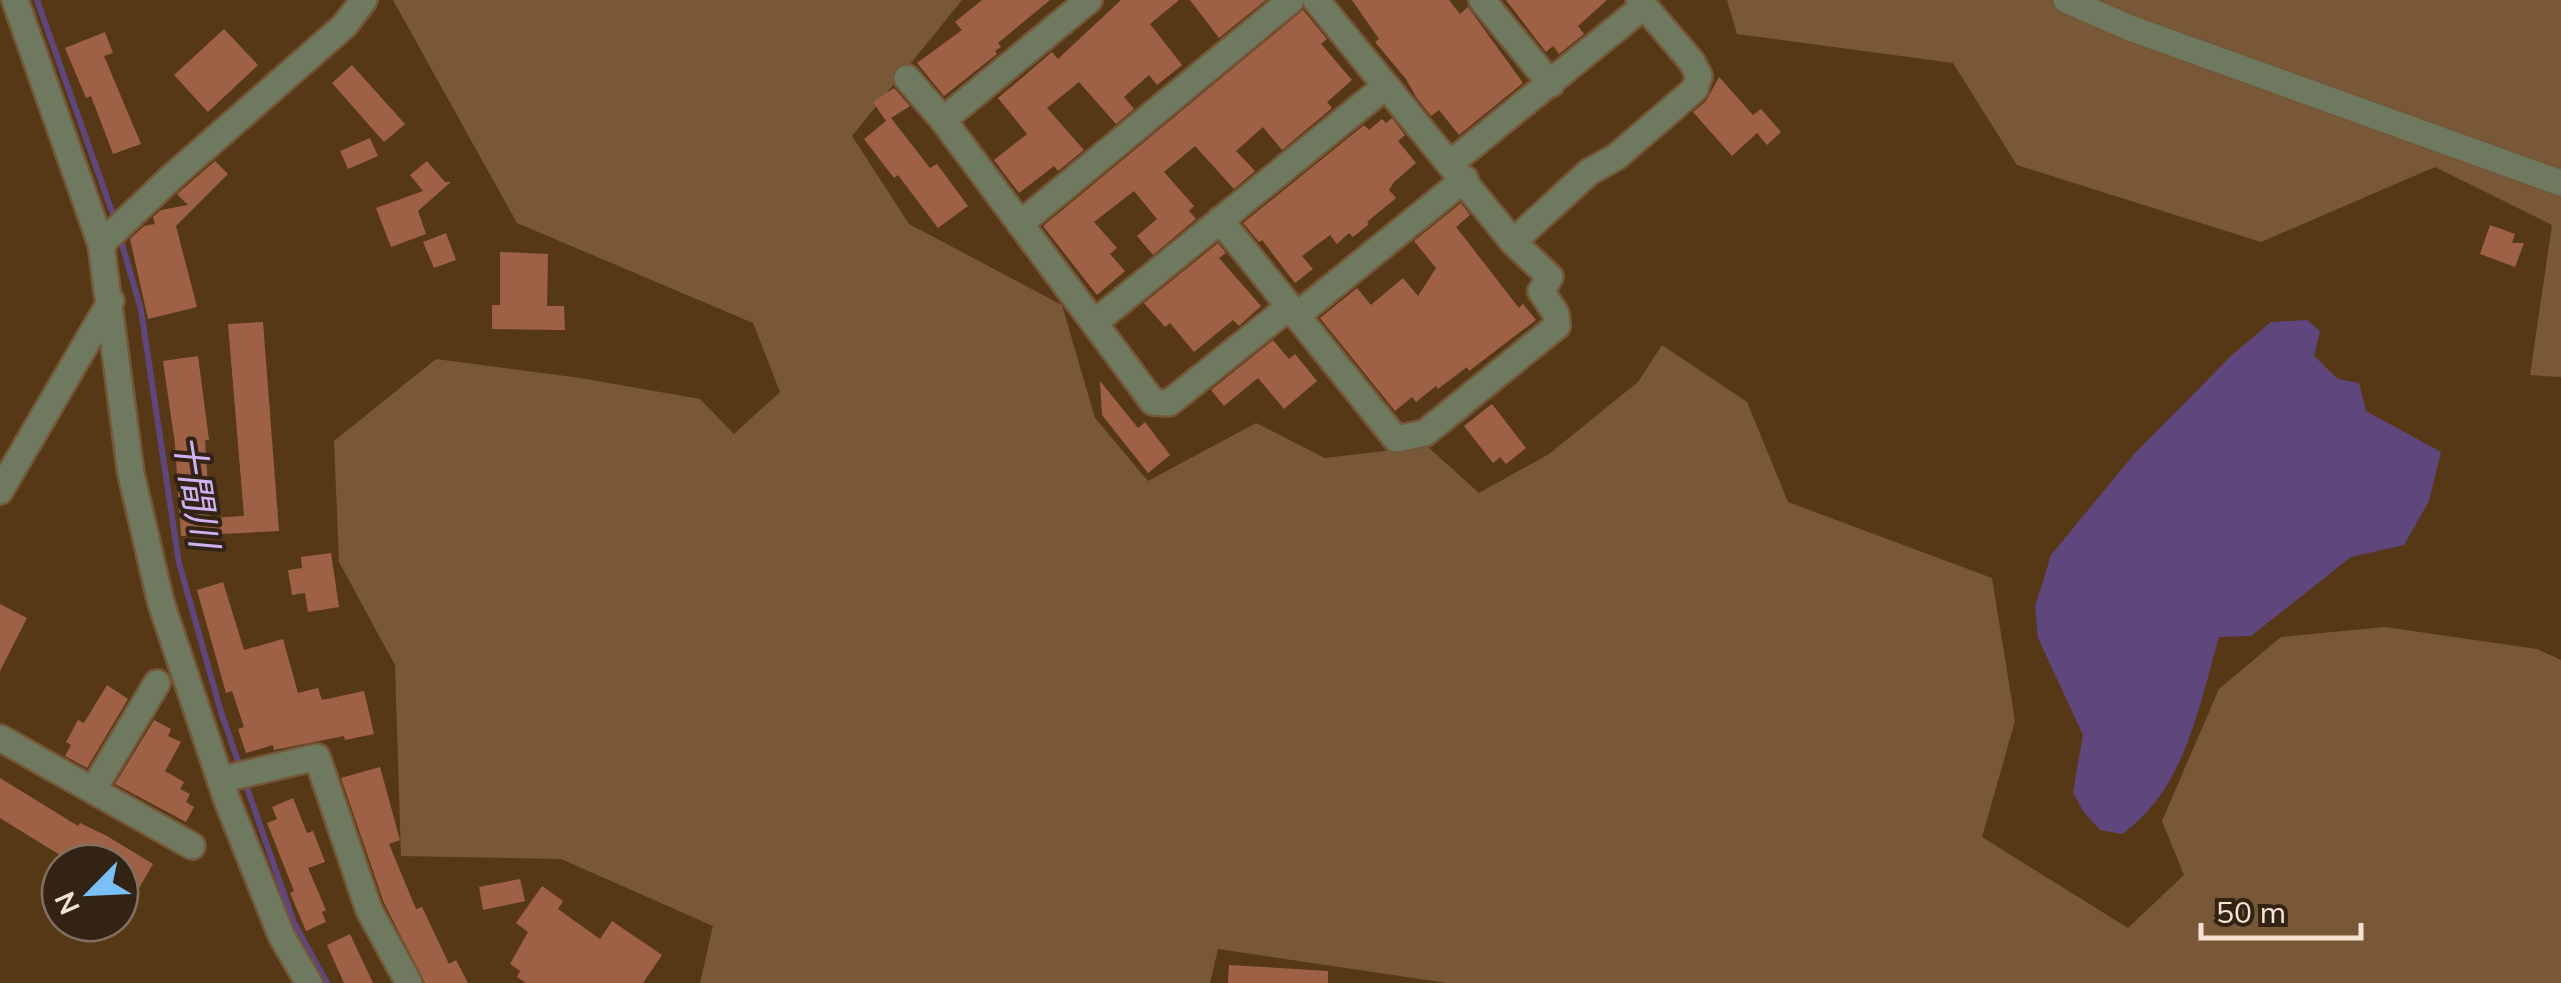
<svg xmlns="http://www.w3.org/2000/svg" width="2561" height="983" viewBox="0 0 2561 983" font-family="Mulish,'Noto Sans JP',sans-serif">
  <rect width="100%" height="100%" fill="#573816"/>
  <path fill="#795838" d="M393,0H962L852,136L909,224L1062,305L1095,418L1148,481L1256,423L1325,458L1427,446L1479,493L1549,454L1638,382L1662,345L1747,402L1788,502L1992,578L2015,721L1982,837L2128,928L2184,875L2162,821L2219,689L2281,637L2385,627L2537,649L2561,660V983H1447L1218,949L1210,983H700L713,926L561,859L401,856L395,665L339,562L334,441L436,359L580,378L700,399L734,434L780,392L753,323L517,223Z
    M1727,0H2561V377L2530,375L2552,225L2435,167L2261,242L2017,165L1953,63L1737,34Z"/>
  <path fill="#5f467c" d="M2307,320L2320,331L2314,356L2338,379L2359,383L2366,411L2441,452L2429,501L2404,545L2351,557L2251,636L2219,637C2199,706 2185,790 2122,834L2100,830L2083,811L2073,792L2083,735L2038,638L2035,607L2051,555L2135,453L2232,355L2271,322Z"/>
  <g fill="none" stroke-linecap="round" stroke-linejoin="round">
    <path stroke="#5f467c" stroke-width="6" d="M37,0L115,220
      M120,237L141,310L179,563L221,712L241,770
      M245,782L294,923L327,983"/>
  </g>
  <path fill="#9f6146" d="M982,0H1050L998,43L1001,47L995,51L997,54L944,96L917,63L962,30L955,22Z
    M1121,0H1179L1150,24L1182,65L1157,85L1149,75L1124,97L1134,109L1116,124L1079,82L1047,108L1084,150L1058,171L1054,166L1019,193L994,160L1027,134L998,98L1052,52L1058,59Z
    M1190,0H1266L1219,38Z
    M1352,0H1449L1460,14L1468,7L1523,83L1459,135L1439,110L1431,116L1416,97L1406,79L1375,42L1379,39Z
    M1506,0H1607L1578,26L1584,34L1559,54L1553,46L1546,52Z
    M1303,10L1327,39L1321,44L1352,80L1327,102L1332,108L1282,150L1263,127L1236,151L1255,171L1234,189L1195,146L1164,172L1194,206L1189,211L1196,219L1153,255L1137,236L1157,219L1134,191L1094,222L1117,248L1110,254L1125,271L1097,295L1043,226Z
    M224,29L258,65L208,112L174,75Z
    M105,32L113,53L104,56L141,144L113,154L91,96L86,98L65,48Z
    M352,65L405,124L384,142L332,83Z
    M1719,77L1753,115L1761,109L1781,132L1767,145L1757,133L1732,156L1693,112L1706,101Z
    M894,88L910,106L891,118L930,168L937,164L968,206L938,228L898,175L894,178L864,139L886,121L873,102Z
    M1392,118L1405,135L1398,141L1416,163L1394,182L1389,190L1396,198L1367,222L1369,224L1353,237L1349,233L1337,244L1330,235L1302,256L1313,269L1295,283L1262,240L1259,242L1243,223L1364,125L1369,130L1382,119L1386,123Z
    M370,138L378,156L348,169L340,151Z
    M215,161L228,174L176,226L197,307L148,319L130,239L144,226L155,224L153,217L161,210L188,205L177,194Z
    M427,161L445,182H451L418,211L426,234L391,247L376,208L423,191L410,175Z
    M1461,203L1470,215L1456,227L1519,308L1523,304L1536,320L1469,371L1467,367L1438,389L1436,386L1416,402L1412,397L1395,411L1320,318L1357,288L1371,305L1403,278L1418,296L1436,268L1414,241Z
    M2490,225L2515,234L2512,243H2524L2515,267L2480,254Z
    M446,233L456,260L434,268L423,242Z
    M1218,243L1226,253L1219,258L1261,306L1239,326L1233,320L1194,352L1170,323L1165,327L1144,303Z
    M500,252L548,254L547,306H564L565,330L492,329V305H500Z
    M263,322L279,531L181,536L175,444L163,361L198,356L209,440H205L210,518L244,516L228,324Z
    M1273,340L1289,359L1295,354L1317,381L1284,409L1258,378L1224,406L1211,390Z
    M1100,381L1138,428L1145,422L1170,455L1148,473L1102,415Z
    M1492,404L1526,448L1506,464L1500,457L1493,463L1464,426Z
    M331,553L339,607L308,612L305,593L292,595L288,570L302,568L301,557Z
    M223,582L244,650L283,639L298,693L318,688L322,700L364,691L374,734L345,740L344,736L274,750L273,745L246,753L238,729L244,727L232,691L226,693L197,590Z
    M0,604L27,618L0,671Z
    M107,685L128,699L87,768L65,756L71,745L66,742L78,720L84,723Z
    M154,720L171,729L168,736L181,742L165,771L184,782L180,789L190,794L186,802L194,807L186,822L115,784Z
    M380,767L400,840L389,844L416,909L422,907L449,964L456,960L468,983H425L384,903L341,778Z
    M0,778L78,826L80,823L107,836L153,864L138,890L120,879V863H55L60,855L0,818Z
    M293,798L307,833L313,831L325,862L308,868L326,910L322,912L326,922L306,931L290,893L294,891L267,823L277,819L272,807Z
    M520,879L525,901L483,910L479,887Z
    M542,886L563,901L558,909L600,939L612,921L662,955L643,983H526L517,977L520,971L510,964L528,932L516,923Z
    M350,934L373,983H344L327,945Z
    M1229,965L1328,971V983H1228Z"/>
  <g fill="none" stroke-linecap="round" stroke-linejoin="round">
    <g stroke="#745738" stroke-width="30">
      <path id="minor" d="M15,0L101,244L131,474L161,603L227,800L282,937L309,983
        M1482,0L1551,84
        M2066,0L2130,28L2561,183
        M907,78L943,120L1153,402L1169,403L1289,307
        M943,120L1089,0
        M1451,163L1644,6
        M1220,220L1396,439L1425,433L1557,326L1556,314L1541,291L1550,277L1513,242L1316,0
        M1020,224L1291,0
        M1513,242L1589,172L1616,157L1695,89L1699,76L1692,62L1639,0
        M101,244L174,175L344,26L364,0
        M1296,316L1465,179
        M1094,323L1386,86
        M0,491L111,301
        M0,738L192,846
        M220,780L317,757L369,910L409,983
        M93,790L157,683"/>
    </g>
    <use href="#minor" stroke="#6f795f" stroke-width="25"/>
  </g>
  <g text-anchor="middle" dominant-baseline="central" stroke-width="8" stroke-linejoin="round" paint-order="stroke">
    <g font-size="38" font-style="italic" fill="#cfb2f4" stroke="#322315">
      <text transform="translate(197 491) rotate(81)">十間川</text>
    </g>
  </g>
  <g transform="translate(90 893) rotate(246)"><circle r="48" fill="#322315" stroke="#817060" stroke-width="2.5"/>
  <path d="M0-8L18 38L0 25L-18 38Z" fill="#79bff8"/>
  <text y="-15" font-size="28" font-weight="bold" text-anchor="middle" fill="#f7e3d1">N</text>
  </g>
  <path d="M2201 923v15h160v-15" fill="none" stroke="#f7e3d1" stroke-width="5"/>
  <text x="2216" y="923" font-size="30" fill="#f7e3d1" stroke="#322315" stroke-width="8" paint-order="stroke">50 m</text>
</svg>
